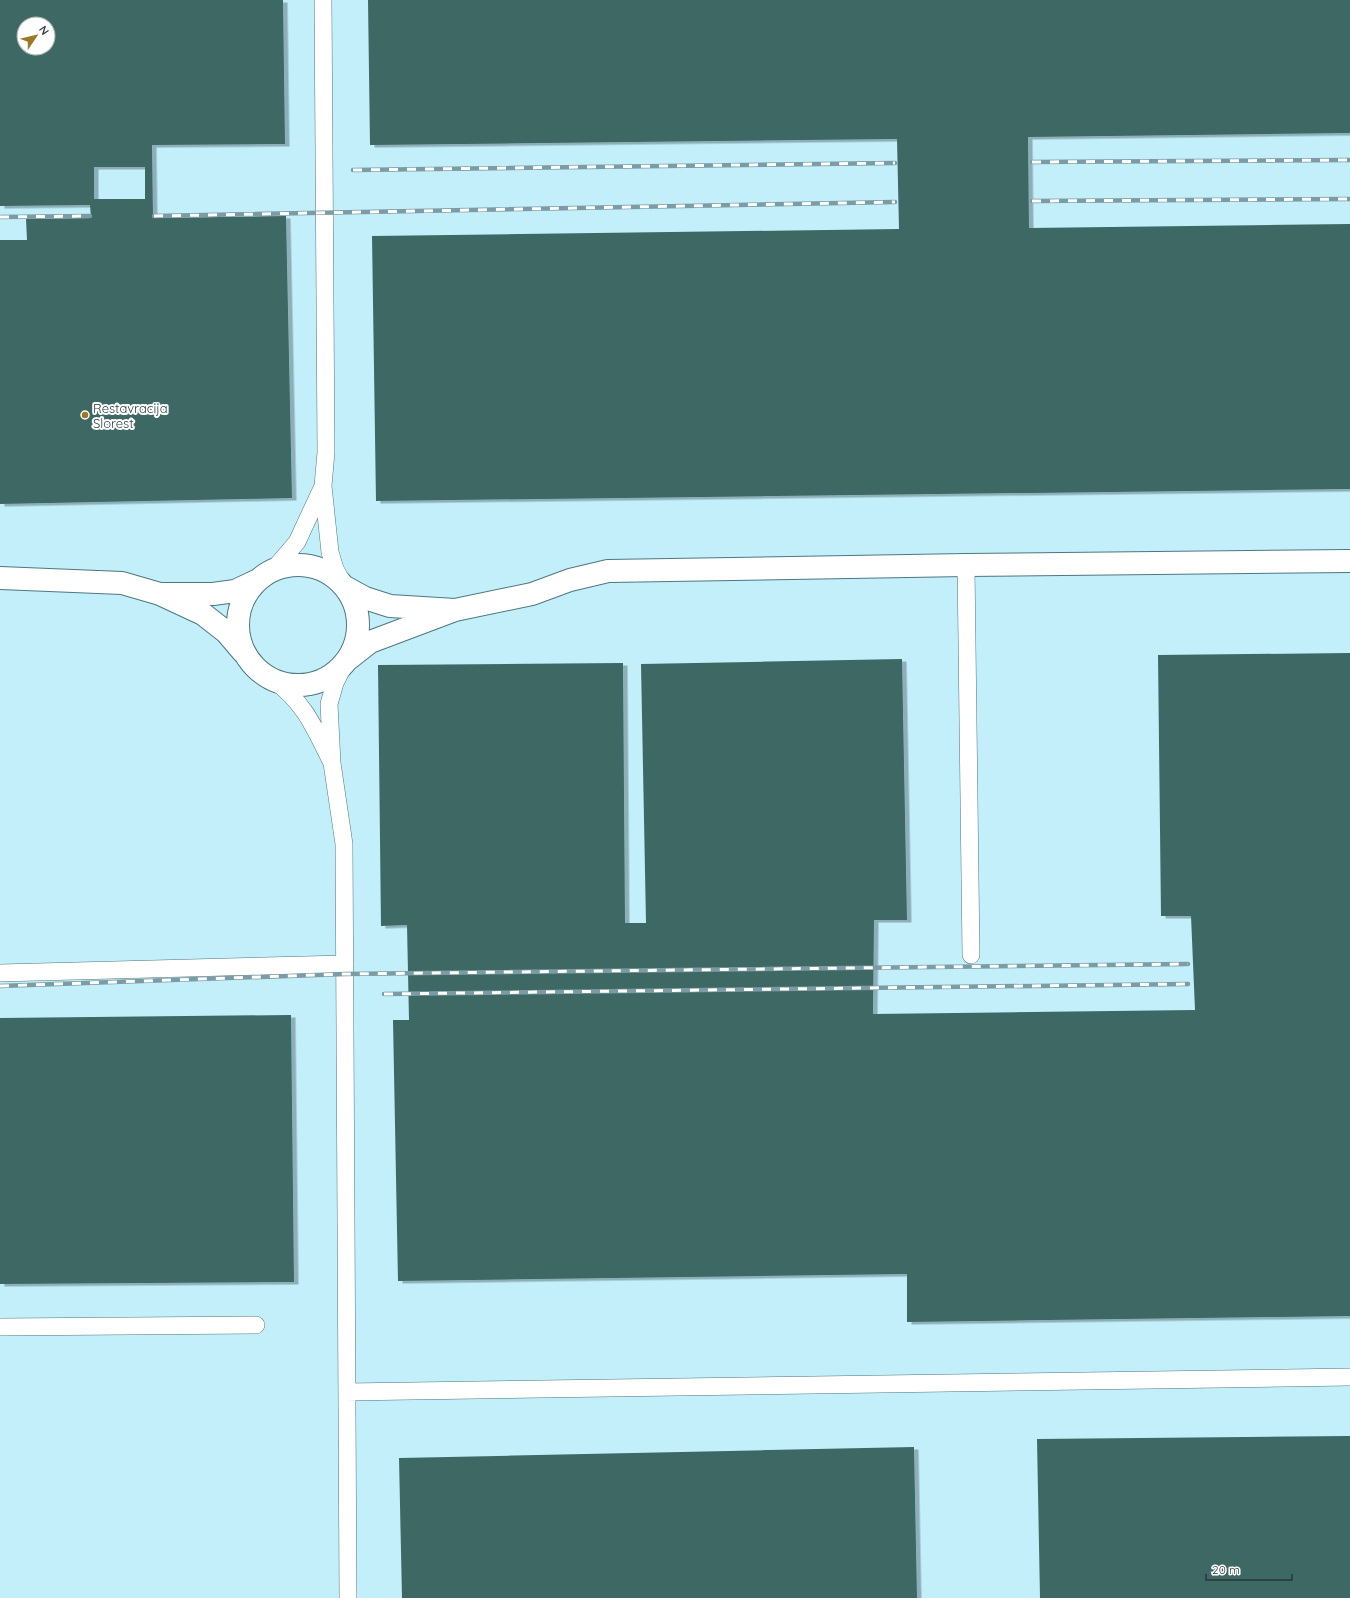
<svg xmlns="http://www.w3.org/2000/svg" width="1350" height="1598" viewBox="0 0 1350 1598" font-family="Quicksand,sans-serif">
  <defs>
    <filter id="shadow"><feDropShadow dx="4.5" dy="2.5" stdDeviation="0" flood-color="#0004"/></filter>
  </defs>
  <rect width="100%" height="100%" fill="#c2effa"/>
  <path fill="#3d6864" fill-rule="evenodd" filter="url(#shadow)" d="M0,0H283L285,144L152,145L153,218L286,216L292,498L0,504V240H27L26,219L91,218L90,205L0,206ZM24,24H48V48H24ZM94,167H145V199H94Z
    M368,0H1350V133L1028,137L1029,228L1350,224V489L376,501L372,236L899,229L897,139L370,145Z
    M1350,653V1316L907,1322V1274L398,1281L393,1020H409L407,925L381,926L378,665L623,663L625,923H646L641,664L902,659L907,920H874L873,1014L1195,1010L1191,916H1161L1158,655Z
    M291,1015L294,1282L0,1284V1018Z
    M1350,1436V1598H1040L1037,1439Z
    M914,1447L917,1598H402L399,1458Z"/>
  <g fill="none" stroke-linecap="round" stroke-linejoin="round">
    <g stroke="#4d7781" stroke-width="18">
      <path id="service" d="M323,486L326,452L323,0
        M966,565L971,955
        M273,570L297,542L323,486L330,552L335,569L345,587
        M275,681C307,706 314,728 332,763L329,704L335,683L346,661
        M332,763L344,844L348,1598
        M0,973L345,964
        M0,1327L256,1325
        M347,1392L1350,1377"/>
    </g>
    <g stroke="#4d7781" stroke-width="24">
      <path id="minor" d="M238 625a60 60 0 1 1 120 0a60 60 0 1 1-120 0Z
        M0,578L122,583L160,594
        M345,587L365,598L390,606L455,610L370,642L347,660
        M455,610L532,594L570,580L608,571L966,565L1350,561
        M243,652L226,632L203,614L160,594H213L235,591L256,581"/>
    </g>
    <use href="#service" stroke="#fff" stroke-width="17"/>
    <use href="#minor" stroke="#fff" stroke-width="22"/>
    <g stroke="#7b9ca4" stroke-width="4.5">
      <path id="rail" d="M1032,162L1350,160
        M353,170L895,163
        M1032,201L1350,199
        M154,216L895,202
        M0,217L90,216
        M0,986L345,974L1188,964
        M384,994L1188,984"/>
    </g>
    <use href="#rail" stroke="#fff" stroke-width="3" stroke-dasharray="9" stroke-linecap="butt"/>
  </g>
  <circle fill="#9c7823" stroke="#fff" stroke-width="1.5" cx="85" cy="415" r="4"/>
  <g text-anchor="middle" dominant-baseline="central" stroke-width="4" stroke-linejoin="round" paint-order="stroke">
    <g font-size="13" fill="#2e4045" stroke="#fff" text-anchor="start">
      <text x="93" y="408">Restavracija<tspan x="93" dy="15">Slorest</tspan></text>
    </g>
  </g>
  <g transform="translate(36 36) rotate(55)"><circle r="19" fill="#ffffff" stroke="#abb3b5"/>
  <path d="M0-3L7 15L0 10L-7 15Z" fill="#9c7823"/>
  <text y="-6" font-size="11" font-weight="bold" text-anchor="middle" fill="#2e4045">N</text>
  </g>
  <path d="M1206 1574v6h86v-6" fill="none" stroke="#2e4045" stroke-width="2"/>
  <text x="1212" y="1574" font-size="12" fill="#2e4045" stroke="#ffffff" stroke-width="3" paint-order="stroke">20 m</text>
</svg>
